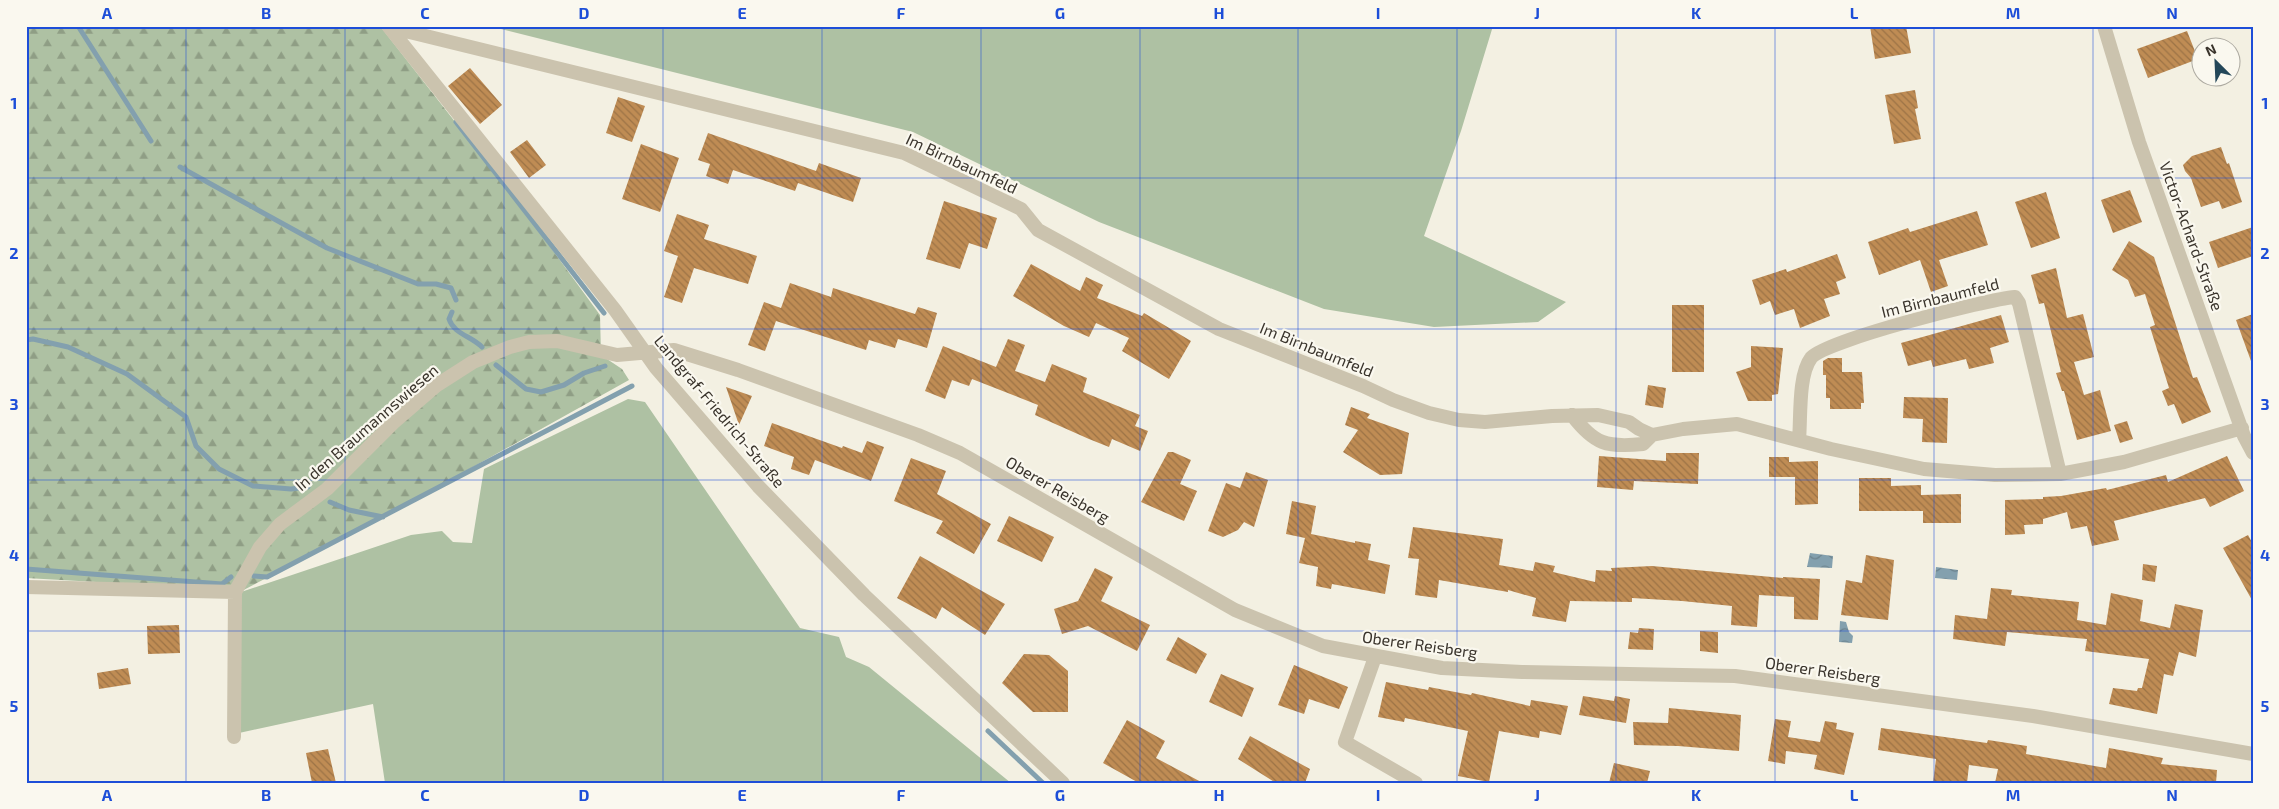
<svg xmlns="http://www.w3.org/2000/svg" width="2279" height="809" viewBox="0 0 2279 809" font-family="'Exo 2',sans-serif">
  <defs>
    <pattern id="forest-firs" width="22" height="20" patternUnits="userSpaceOnUse" patternTransform="scale(1.25)"><rect width="22" height="20" fill="#aec1a3"/><path d="M5 1l3.5 6h-7zM16 11l3.5 6h-7z" fill="#8f9e85"/></pattern>
    <pattern id="water-waves" width="16" height="10" patternUnits="userSpaceOnUse" patternTransform="scale(1.25)"><rect width="16" height="10" fill="#83a0ae"/><path d="M0 5q4-4 8 0t8 0" fill="none" stroke="#6c838e"/></pattern>
    <pattern id="building-back-hatch" width="6" height="6" patternUnits="userSpaceOnUse" patternTransform="scale(1.25)"><rect width="6" height="6" fill="#bf8c54"/><path d="M-1 5l2 2M0 0l6 6M5-1l2 2" fill="none" stroke="#9c7346"/></pattern>
  </defs>
  <rect width="100%" height="100%" fill="#f3f0e2"/>
  <path fill="#aec1a3" d="M489,26H1493L1461,131L1424,236L1566,302L1538,322L1434,327L1324,309L1099,222L913,132Z
    M628,399L645,402L800,628L839,637L846,657L869,667L1011,783H385L373,704L239,733L238,593L411,535L442,531L453,542L472,543L484,469Z"/>
  <path fill="url(#forest-firs)" d="M26,26H380L510,192L600,315L601,355L622,369L629,380L383,517L238,593L201,588L26,578Z"/>
  <path fill="url(#water-waves)" d="M1810,553L1833,556L1832,568L1807,567Z
    M1936,567L1958,570L1957,580L1935,578Z
    M1840,621L1846,622L1849,632L1853,636L1852,643L1839,642Z"/>
  <g fill="none" stroke-linecap="round" stroke-linejoin="round">
    <path stroke="#83a0ae" stroke-width="5" d="M78,26L151,141
      M456,122L604,313
      M180,167L327,248L418,284H436L451,288L456,300
      M452,312L449,319C454,334 471,336 482,347
      M26,340L33,339L68,347L127,374L186,417L196,446L219,469L253,486L291,489L308,487
      M496,365L526,389L541,392L564,385L584,373L605,366
      M330,502L349,510L383,517
      M26,569L222,584L231,577
      M254,576L267,577L632,386
      M988,731L1043,783"/>
  </g>
  <path fill="url(#building-back-hatch)" d="M1870,26H1906L1911,53L1875,59Z
    M2187,31L2198,59L2148,78L2137,49Z
    M470,68L502,105L480,124L448,86Z
    M1915,90L1918,108L1915,109L1921,139L1894,144L1885,95Z
    M618,97L645,106L632,142L606,133Z
    M708,133L816,171L819,163L861,178L853,202L798,183L795,191L733,170L728,184L706,176L710,164L698,160Z
    M527,140L546,165L529,178L510,152Z
    M641,144L679,158L660,212L622,199Z
    M2221,147L2227,164L2229,163L2242,202L2222,209L2219,201L2201,207L2191,178L2185,171L2183,165L2192,156Z
    M2130,190L2142,222L2113,233L2101,200Z
    M2046,192L2060,238L2031,248L2015,202Z
    M944,201L997,218L987,249L969,243L960,269L926,259Z
    M1977,211L1988,245L1939,260L1948,286L1931,292L1920,260L1879,275L1868,242L1908,228L1910,232Z
    M677,214L709,225L704,239L757,256L748,284L694,268L682,303L664,297L678,256L664,251Z
    M2253,227V256L2218,268L2209,242Z
    M2129,241L2154,257L2193,378L2197,377L2211,412L2182,424L2174,404L2168,406L2162,391L2169,388L2150,327L2155,325L2145,294L2135,297L2128,280L2112,270Z
    M1837,254L1846,278L1836,282L1840,294L1824,299L1830,316L1800,328L1794,309L1775,315L1770,301L1760,305L1752,280L1786,269L1787,272Z
    M1031,264L1080,291L1086,277L1103,285L1097,298L1142,316L1144,313L1191,341L1169,379L1122,351L1129,338L1096,323L1089,337L1064,326L1013,296Z
    M2056,268L2067,318L2083,314L2094,357L2074,362L2084,395L2100,390L2111,431L2077,440L2064,391H2062L2056,373L2061,372L2044,303L2039,304L2031,275Z
    M790,283L831,297L833,288L915,314L918,307L937,313L927,348L898,339L895,348L869,340L866,350L776,321L765,351L748,345L764,302L781,308Z
    M1672,305H1704V372H1672Z
    M2253,314V361H2251L2236,320Z
    M2001,315L2009,342L1990,348L1994,363L1969,369L1966,359L1933,367L1931,360L1908,366L1901,343Z
    M1008,339L1025,345L1015,371L1045,382L1052,364L1087,378L1083,392L1140,415L1135,426L1148,431L1140,451L1112,439L1109,447L1089,439L1035,415L1038,405L972,379L969,386L952,380L945,399L925,391L943,346L996,367Z
    M1751,346L1783,348L1778,394L1772,395V401H1748L1736,372L1751,367Z
    M1828,358H1842V372H1862L1864,403H1861V409H1830V398H1826V375H1823V361Z
    M1648,385L1666,388L1663,408L1645,405Z
    M726,387L752,396L739,425Z
    M1904,397L1948,398L1947,443L1922,442L1923,419L1903,418Z
    M1351,407L1370,414L1367,418L1409,433L1402,474L1380,475L1343,452L1358,430L1345,425Z
    M2127,421L2133,439L2120,443L2114,425Z
    M772,423L842,448L843,446L862,453L867,441L884,447L871,481L815,460L809,475L791,469L794,457L764,446Z
    M1168,452H1173L1191,460L1180,484L1197,491L1184,521L1141,502Z
    M1666,453H1699L1698,484L1634,481L1633,490L1597,487L1599,456L1666,461Z
    M2227,456L2244,491L2210,507L2205,498L2114,521L2119,540L2092,546L2087,526L2071,529L2067,512L2043,519V524L2024,525L2025,534L2005,535V500L2043,499V497L2061,496L2106,488L2107,490L2166,475L2168,482Z
    M1769,457H1789V462L1818,461V504L1795,505V477H1769Z
    M911,458L946,471L937,494L991,524L974,554L936,533L943,521L894,501Z
    M1246,472L1268,480L1254,527L1244,522L1238,530L1223,537L1208,531L1226,483L1240,488Z
    M1859,478H1891V486L1921,485V495L1961,494V523H1923V511H1859Z
    M1292,501L1316,506L1311,534L1355,543V541L1371,544L1368,560L1390,565L1385,594L1332,584L1331,589L1316,586L1318,567L1299,563L1305,538L1286,534Z
    M1009,516L1054,537L1042,562L997,541Z
    M1413,527L1503,539L1499,565L1533,571L1535,562L1555,566L1553,572L1595,582L1596,570L1612,571L1611,568L1652,566L1783,578V577L1820,579L1818,620L1794,619V597L1759,595L1757,627L1731,625L1732,606L1682,601L1632,598V602L1570,601L1566,622L1532,616L1536,598L1508,590V592L1439,580L1437,598L1415,595L1419,559L1408,558Z
    M2248,535L2253,544V602L2223,548Z
    M1866,555L1894,560L1888,620L1841,615L1846,580L1862,583Z
    M920,556L1005,604L985,635L942,607L936,619L897,598Z
    M2143,564L2157,566L2155,582L2142,580Z
    M1095,568L1113,577L1101,601L1150,625L1137,651L1088,626L1062,634L1054,609L1078,601Z
    M1991,588L2012,590L2011,595L2079,602L2077,620L2106,625L2111,593L2143,600L2140,621L2170,628L2175,604L2203,610L2196,657L2179,652L2173,676L2164,674L2157,714L2109,704L2113,688L2137,691L2138,688H2142L2149,659L2085,651L2087,639L2007,632L2005,646L1953,639L1955,615L1987,619Z
    M179,625L180,653L148,654L147,626Z
    M1639,628L1654,629L1653,650L1628,649L1630,632L1638,633Z
    M1700,631L1718,632V653L1700,651Z
    M1178,637L1207,654L1196,674L1166,660Z
    M1024,654L1049,655L1068,671V712H1033L1002,683Z
    M1294,665L1348,687L1339,709L1309,699L1304,714L1278,705Z
    M128,668L131,684L99,689L97,673Z
    M1221,674L1254,688L1242,717L1209,702Z
    M1386,682L1428,690L1429,687L1471,695L1472,693L1530,706L1531,700L1568,706L1561,735L1540,731L1539,738L1499,731L1489,782L1458,776L1468,731L1405,718L1404,722L1378,717Z
    M1583,696L1614,701L1615,696L1630,699L1626,723L1579,715Z
    M1669,708L1741,715L1739,751L1678,746L1634,745L1633,722L1668,723Z
    M1775,719L1791,721L1788,737L1820,742L1825,721L1837,723L1836,729L1854,733L1844,775L1814,769L1817,755L1786,751L1785,764L1768,761Z
    M1127,720L1165,741L1156,758L1203,783H1139L1103,763Z
    M1881,728L1987,743L1988,740L2027,746L2026,754L2106,768L2109,748L2163,758L2161,764L2217,770L2216,783H1995L1998,769L1969,765L1967,783H1933L1936,759L1878,750Z
    M1250,736L1310,769L1305,783H1276L1238,759Z
    M328,749L336,783H312L306,753Z
    M1614,763L1650,771L1647,783H1609Z"/>
  <g fill="none" stroke-linecap="round" stroke-linejoin="round">
    <path stroke="#cbc3ae" stroke-width="14" d="M2104,26L2139,142L2244,436L2253,453
      M389,27L904,153L1021,209L1038,230L1219,329L1363,386L1393,400L1429,413L1459,420L1485,422L1552,416L1598,415L1629,422L1639,429L1652,435L1683,429L1737,424L1831,449L1924,469L1995,475L2060,474L2124,462L2242,428
      M389,27L615,310L656,368L758,486L864,595L1063,783
      M1572,415C1594,444 1607,448 1643,444L1652,435
      M1799,440C1801,418 1798,375 1811,358C1823,341 1988,299 2015,297L2019,303L2060,474
      M26,587L235,592L260,547L280,524L327,489L393,423L437,385L473,362L510,347L529,342L557,341L617,355L674,350L738,370L918,435L960,453L1235,610L1323,646L1442,668L1522,672L1735,676L2033,716L2253,754
      M1375,657L1345,742L1416,783
      M234,737L235,592"/>
  </g>
  <path fill="none" stroke="#1d4ed8" stroke-width="1" stroke-opacity="0.55" d="M186,26V783M345,26V783M504,26V783M663,26V783M822,26V783M981,26V783M1140,26V783M1298,26V783M1457,26V783M1616,26V783M1775,26V783M1934,26V783M2093,26V783M26,178H2253M26,329H2253M26,480H2253M26,631H2253"/>
  <g text-anchor="middle" dominant-baseline="central" stroke-width="4.5" stroke-linejoin="round" paint-order="stroke">
    <g font-size="16" fill="#3a342c" stroke="#faf8ef">
      <text transform="translate(962 163) rotate(25)">Im Birnbaumfeld</text>
      <text transform="translate(2192 236) rotate(70)">Victor-Achard-Straße</text>
      <text transform="translate(1940 297) rotate(-14)">Im Birnbaumfeld</text>
      <text transform="translate(1317 349) rotate(22)">Im Birnbaumfeld</text>
      <text transform="translate(720 411) rotate(50)">Landgraf-Friedrich-Straße</text>
      <text transform="translate(366 427) rotate(-41)">In den Braumannswiesen</text>
      <text transform="translate(1058 489) rotate(30)">Oberer Reisberg</text>
      <text transform="translate(1420 644) rotate(8)">Oberer Reisberg</text>
      <text transform="translate(1823 670) rotate(8)">Oberer Reisberg</text>
    </g>
  </g>
  <rect width="2279" height="809" fill="none" stroke="#faf8ef" stroke-width="55"/>
  <g transform="translate(2216 62) rotate(336)"><circle r="24" fill="#faf8ef" stroke="#adaaa1"/>
  <path d="M0-4L9 19L0 12L-9 19Z" fill="#244759"/>
  <text y="-8" font-size="14" font-weight="bold" text-anchor="middle" fill="#3a342c">N</text>
  </g>
  <rect x="28" y="28" width="2224" height="754" fill="none" stroke="#1d4ed8" stroke-width="2"/>
  <g font-size="16" text-anchor="middle" font-weight="bold" fill="#1d4ed8">
    <text x="107" y="19">A</text>
    <text x="266" y="19">B</text>
    <text x="425" y="19">C</text>
    <text x="584" y="19">D</text>
    <text x="742" y="19">E</text>
    <text x="901" y="19">F</text>
    <text x="1060" y="19">G</text>
    <text x="1219" y="19">H</text>
    <text x="1378" y="19">I</text>
    <text x="1537" y="19">J</text>
    <text x="1696" y="19">K</text>
    <text x="1854" y="19">L</text>
    <text x="2013" y="19">M</text>
    <text x="2172" y="19">N</text>
    <text x="14" y="109">1</text>
    <text x="2265" y="109">1</text>
    <text x="14" y="259">2</text>
    <text x="2265" y="259">2</text>
    <text x="14" y="410">3</text>
    <text x="2265" y="410">3</text>
    <text x="14" y="561">4</text>
    <text x="2265" y="561">4</text>
    <text x="14" y="712">5</text>
    <text x="2265" y="712">5</text>
    <text x="107" y="801">A</text>
    <text x="266" y="801">B</text>
    <text x="425" y="801">C</text>
    <text x="584" y="801">D</text>
    <text x="742" y="801">E</text>
    <text x="901" y="801">F</text>
    <text x="1060" y="801">G</text>
    <text x="1219" y="801">H</text>
    <text x="1378" y="801">I</text>
    <text x="1537" y="801">J</text>
    <text x="1696" y="801">K</text>
    <text x="1854" y="801">L</text>
    <text x="2013" y="801">M</text>
    <text x="2172" y="801">N</text>
  </g>
</svg>
